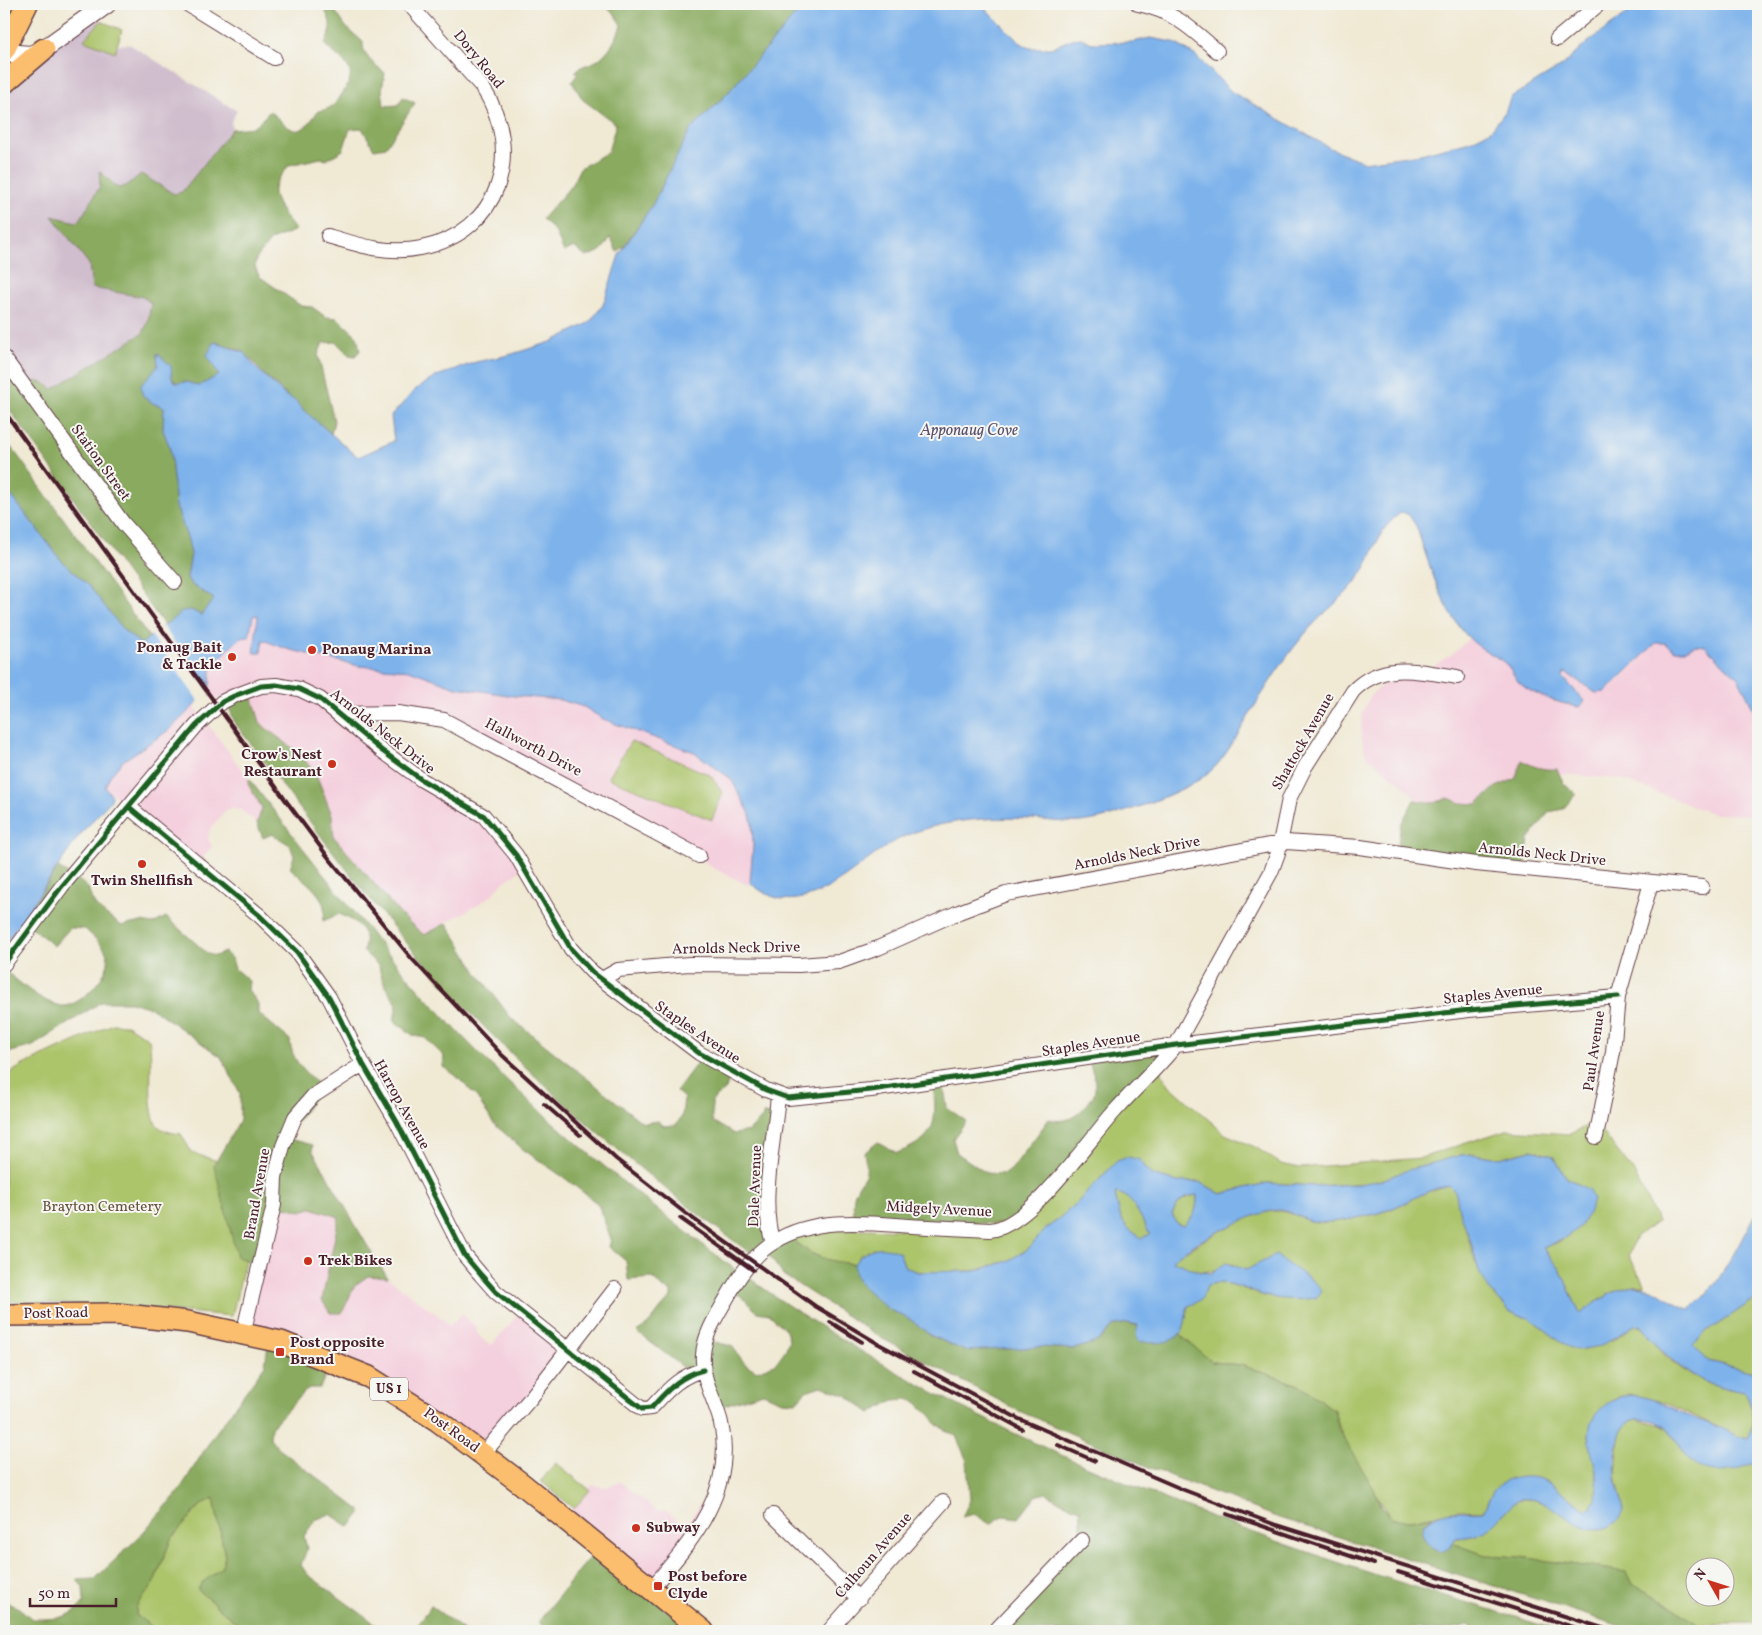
<svg xmlns="http://www.w3.org/2000/svg" width="1762" height="1635" viewBox="0 0 1762 1635" font-family="Vollkorn,serif">
  <rect width="100%" height="100%" fill="#f6f6f2"/>
  <filter id="ink" filterUnits="userSpaceOnUse"><feTurbulence type="fractalNoise" baseFrequency=".02" numOctaves="2"/><feDisplacementMap in="SourceGraphic" scale="10" xChannelSelector="R" yChannelSelector="G"/><feConvolveMatrix kernelMatrix="1 2 1 2 8 2 1 2 1" color-interpolation-filters="sRGB"/></filter>
  <filter id="wash" filterUnits="userSpaceOnUse"><feTurbulence type="fractalNoise" baseFrequency=".0096" numOctaves="4" result="noise"/><feDisplacementMap in="SourceGraphic" scale="20" xChannelSelector="R" yChannelSelector="G"/><feGaussianBlur stdDeviation="1.12" result="paint"/><feColorMatrix in="noise" values="0 0 0 0 0 0 0 0 0 0 0 0 0 0 0 0 0 1.4 0 .05"/><feComposite in="paint" operator="in"/></filter>
  <g filter="url(#wash)">
    <rect width="100%" height="100%" fill="#f0e9d4"/>
    <path fill="#f4cfdd" d="M258,615L255,653L263,639L287,649L383,668L408,670L456,687L514,696L560,700L584,707L603,719L624,727L694,752L731,779L749,812L752,822L753,847L750,882L748,885L713,868L682,844L430,712L376,707L357,727L480,813L523,869L502,883L492,895L479,904L424,935L402,916L334,837L332,815L260,722L250,689L224,698L211,699V671L218,660L240,638L253,616Z
      M1469,638L1504,662L1512,670L1517,680L1557,702L1579,707L1585,701L1563,676L1564,672L1596,693L1613,686L1656,643H1665L1675,650H1686L1695,645L1705,646L1738,678L1758,720V815L1713,814L1621,779L1559,774L1556,769L1546,770L1531,766L1523,760L1515,779L1496,787L1477,804L1461,803L1448,798L1434,803L1416,800L1409,790L1366,755L1361,734L1362,713L1371,695L1381,686L1433,666L1453,654Z
      M194,706L249,779L248,785L263,808L257,823L241,810L231,808L225,811L210,829L208,839L212,846L199,863L104,787L110,776L123,761L169,730Z
      M274,1204L301,1211L311,1208L339,1217L323,1299L330,1313H342L355,1285L369,1276L388,1278L443,1319L449,1326L462,1314L477,1328V1333L485,1342L492,1345L520,1312L568,1352L483,1452L446,1426L243,1328Z
      M620,1482L657,1511L665,1510L685,1526L705,1498L714,1499L651,1588L565,1517L592,1485L607,1487Z"/>
    <path fill="#d0bdcd" d="M97,16L113,37L112,46L129,44L237,111L231,121L232,129L182,192L174,194L141,174L126,186L118,188L99,172L100,186L80,220L76,222L53,216L89,264L92,288L143,297L151,303L148,322L143,333L53,389L22,381L4,357V84Z"/>
    <path fill="#acc46a" stroke="#7b724a" fill-rule="evenodd" d="M101,21L122,30L115,52L84,40Z
      M631,741L710,775L723,793L712,820L608,778Z
      M113,1024L127,1025L149,1039C154,1059 145,1116 159,1127C166,1132 173,1133 181,1134L192,1153L265,1176L232,1316L119,1306L4,1301V1077L23,1065Z
      M1159,1070L1170,1086L1225,1134L1255,1147L1281,1164L1300,1168L1421,1158L1506,1130L1570,1134L1593,1123L1597,1125L1633,1171L1658,1222L1636,1236L1629,1255L1645,1286C1618,1284 1601,1299 1580,1314L1560,1269L1543,1248L1562,1241L1579,1184L1567,1178L1553,1156L1531,1150L1499,1158L1474,1154L1461,1155L1371,1183L1314,1186L1267,1183L1221,1194L1200,1182H1177L1151,1175L1140,1160L1117,1161L1076,1204L1045,1230L1028,1249L1008,1261L975,1271L918,1272L905,1267L899,1252L861,1254L854,1264C823,1261 811,1256 788,1236L802,1229L986,1230Z
      M1449,1185L1455,1191L1475,1261L1491,1292L1509,1311L1519,1316L1530,1318L1566,1346L1613,1340L1636,1324C1647,1328 1654,1344 1662,1352C1685,1376 1713,1387 1745,1392C1754,1407 1754,1422 1749,1438L1739,1437L1666,1403L1629,1394L1614,1399L1589,1435C1594,1462 1603,1483 1591,1508L1586,1510L1547,1481L1489,1498L1484,1511L1457,1510L1411,1520L1393,1519C1382,1508 1378,1497 1370,1483C1356,1460 1340,1437 1334,1410L1299,1385L1241,1365L1212,1362L1179,1334L1183,1329L1188,1306C1200,1301 1204,1298 1207,1285C1231,1278 1247,1293 1270,1297C1282,1299 1294,1299 1306,1299L1311,1279L1288,1266L1276,1255C1258,1262 1251,1278 1232,1264C1211,1273 1194,1276 1173,1261L1178,1255C1208,1240 1244,1210 1278,1211C1290,1211 1300,1218 1311,1221C1329,1225 1353,1218 1371,1215C1399,1210 1422,1190 1449,1185Z
      M1115,1193C1135,1195 1140,1220 1151,1234L1142,1238C1119,1225 1120,1216 1115,1193Z
      M1197,1195C1197,1209 1195,1217 1184,1226L1177,1224L1172,1214C1178,1202 1183,1197 1197,1195Z
      M1758,1297V1373L1708,1361L1692,1345L1696,1339Z
      M1636,1419L1661,1425L1671,1432L1680,1443L1752,1464L1758,1459V1624H1702L1700,1626L1664,1601L1631,1584L1626,1572L1520,1557L1485,1555L1452,1543L1456,1538C1494,1536 1493,1520 1519,1499C1555,1495 1569,1532 1606,1528L1621,1499L1616,1475L1619,1437L1625,1424ZM1694,1568H1724V1598H1694Z
      M556,1463L590,1490L574,1509L541,1481Z
      M214,1498L225,1557L221,1568L201,1584L198,1590L240,1626L241,1631H157L136,1615V1607L154,1583L171,1539L201,1505Z"/>
    <path fill="#89aa5e" stroke="#6a6444" fill-rule="evenodd" d="M604,4H805L726,95L690,130L653,204L625,245L617,252L610,237C604,250 599,254 585,256L574,247L564,252L555,231L542,219L571,186L580,168L608,152L616,124L583,100L572,82L578,73L575,72C582,64 588,66 596,61C608,54 618,37 621,25L614,13Z
      M331,5L346,27L363,42C362,57 375,64 385,73L382,89L384,106L398,105L403,97L415,103L386,147L374,149L362,128L350,129L343,150L326,160L321,158L289,165C285,171 278,178 275,185C269,197 288,222 296,230L271,240L256,259L255,266L259,276L301,306L312,307L326,317L337,318L357,336L360,351L355,356L349,355L336,342L323,343L318,355L334,421L331,434C308,414 286,396 265,375C258,369 251,358 244,353C236,347 224,345 215,342L213,363L219,375L199,386L187,382L176,383L157,354L158,366L141,385L152,403L164,407L163,430L170,448L176,506L188,540L191,554L187,578L192,585L214,599L201,615L191,610C172,619 159,634 141,644L124,631L60,559L4,486V440L15,452L150,638L164,625L4,402V384L13,372L22,381L42,382L53,389L143,333L148,322L151,303L143,297L92,288L89,264L52,216L76,222L80,220L100,186L99,171L118,188L126,186L141,174L174,194L182,192L232,129L254,127L270,111C293,132 298,141 318,111C329,110 333,106 340,97C361,68 347,66 325,45C331,30 333,23 324,9Z
      M250,689L260,722L267,729L298,752L316,774L332,815L334,837L402,916L424,935L447,923L478,974L511,1018L643,1123L658,1121L664,1126L676,1125L682,1116L684,1098L676,1091L703,1055L732,1070L726,1089L712,1101V1121L734,1134L749,1131L763,1117V1114L776,1115L769,1235L788,1236C810,1256 824,1261 854,1264L855,1275L888,1309L911,1320L930,1335L965,1351L1041,1347L1074,1349L1096,1342L1115,1325L1128,1323L1176,1337L1179,1334L1212,1362L1241,1365L1299,1385L1334,1410L1339,1430L1374,1489L1381,1507L1393,1519L1411,1520L1433,1516L1423,1524L1449,1548L1452,1543L1485,1555L1520,1557L1626,1572L1632,1584L1664,1601L1700,1626L1697,1631H1637L1279,1518L1151,1468L1019,1411L881,1338L783,1275L765,1250L756,1256L745,1249C630,1165 520,1070 424,963C357,887 297,804 235,723L227,702Z
      M1522,760C1533,767 1543,770 1557,769L1564,784L1576,794L1563,809L1549,812L1529,839L1525,868L1397,850L1401,824L1414,800L1434,803L1448,798L1461,803L1477,804L1496,787L1515,779Z
      M249,779C326,877 401,978 491,1065C569,1141 654,1208 741,1274H744C786,1306 831,1333 876,1360C1014,1441 1161,1501 1311,1553C1393,1582 1478,1605 1560,1631H1475L1469,1625L1439,1631L1412,1628L1408,1631H994L1082,1539L1080,1509L1063,1503L1046,1493L1036,1496L1019,1518L1003,1516L990,1524L974,1514L962,1517L970,1500L967,1461L956,1436L937,1425L931,1416L916,1402L907,1399L894,1400L871,1413L846,1395L821,1386L806,1391L796,1402L782,1401L763,1393L718,1407L702,1370H687L637,1332C654,1323 657,1309 671,1298V1291L662,1288L653,1278L628,1280L626,1261L609,1247L611,1239L598,1204L566,1179L524,1150L494,1124L476,1096L455,1075L443,1067L444,1056L425,1038L414,1036L394,1021L397,1004C388,992 381,980 379,966L363,951C371,932 357,921 339,914L323,921C331,897 306,883 290,868L294,856L290,845L272,834L263,838L257,823L262,808L248,784ZM731,1291L741,1296L757,1312L769,1314L786,1330L789,1340L786,1349L776,1363L757,1371L745,1364L732,1346L706,1340Z
      M58,868L70,875L72,874L89,889C91,908 107,915 122,926L141,922L153,924L166,917L208,954L215,956L225,952L232,959L235,969L249,981L248,990L258,1003V1013L290,1040C291,1061 307,1074 321,1087L286,1138L313,1145L312,1150C338,1192 360,1237 388,1278L368,1276L355,1285L342,1313H330L322,1300L339,1217L311,1208L301,1211L274,1204L258,1265L237,1257L214,1165L240,1120V1093L221,1057L152,1008L130,1002H101L33,1046L4,1054L6,1032L4,1021V970C20,982 41,1003 62,1006C79,1008 111,974 108,958C105,945 94,938 85,929L70,928L54,946L23,920Z
      M1172,1046L1009,1224L854,1220C854,1212 852,1200 855,1193C863,1172 870,1181 864,1153L878,1142L897,1153C940,1137 936,1121 933,1080H943L947,1108L966,1121L953,1139L957,1153L986,1173L1004,1174L1011,1170L1049,1119C1067,1124 1078,1116 1089,1102C1092,1097 1095,1094 1095,1088C1096,1078 1090,1066 1088,1057Z
      M269,1339L330,1363L320,1388H309L303,1393L271,1427L270,1438L278,1448L362,1512L350,1527L330,1514L315,1520L304,1536L307,1549L301,1565L307,1574L385,1631H241L240,1626L198,1590L201,1584L221,1568L225,1557L214,1498L201,1505L171,1539L154,1583L136,1607V1615L157,1631H4V1601L19,1608L32,1619C52,1619 71,1620 84,1602L83,1587L77,1580L95,1579L138,1538L177,1494L212,1438L265,1365Z
      M598,1547L708,1631H545L539,1621Z
      M430,1605L465,1631H412L428,1611Z"/>
    <path fill="#7db2eb" stroke="#64688b" fill-rule="evenodd" d="M805,4H981L1018,41L1029,48H1051L1072,39L1081,38L1092,43L1133,42L1150,38L1173,42L1196,56L1232,92L1330,148L1364,162L1421,154L1470,141L1484,134L1492,129L1505,112L1511,97L1562,66L1587,43L1640,4H1758V722L1749,699L1738,678L1705,646L1695,645L1686,650H1675L1665,643H1656L1605,692L1596,693L1565,672L1563,677L1585,702L1579,707C1562,704 1527,694 1517,680C1513,674 1511,669 1506,664C1494,654 1479,649 1468,637C1441,608 1429,563 1416,526L1409,515L1402,512C1375,531 1378,548 1362,573C1347,597 1321,613 1303,636C1278,666 1257,702 1237,736C1227,752 1217,769 1200,779C1176,795 1109,820 1080,822C1064,823 1047,820 1031,819C989,817 944,819 905,836C859,856 805,934 750,882L753,846L752,822L749,812L731,779L694,752L624,727L603,719L584,707L560,700L514,696L456,687L409,670L359,666L287,649L263,640L261,653H254L258,615L253,616L249,637L240,638L218,660L211,671L210,686L194,706L169,730L123,761L110,776L105,787L112,796L111,800L78,837L4,946V486L60,559L89,586L124,631L141,644L183,611L191,610L201,615L214,599L192,585L187,578L191,554L188,540L176,506L170,448L163,430L164,407L152,403L143,396L141,385L158,366L157,353L171,366L172,379L176,383L187,382L199,386L219,375L207,355L214,342L245,353L254,366L286,396L296,401L300,407L358,457L394,441L391,416L416,389L437,376L476,362L509,355L551,342L589,323L603,305L619,255L653,204L690,130L726,95Z
      M1531,1150L1553,1156L1567,1178L1589,1190L1593,1200C1583,1231 1572,1236 1543,1248L1560,1269L1580,1314C1605,1297 1629,1275 1660,1293C1670,1298 1679,1307 1690,1309C1722,1284 1739,1243 1758,1208V1297L1705,1333L1693,1345L1708,1361L1758,1373V1459C1743,1470 1714,1478 1697,1466C1676,1452 1677,1418 1638,1419C1614,1420 1614,1467 1617,1484C1618,1492 1624,1502 1623,1510C1621,1519 1613,1526 1605,1528C1573,1536 1555,1495 1519,1499C1493,1520 1495,1536 1456,1538L1449,1548L1441,1552C1434,1550 1427,1544 1424,1537C1420,1530 1422,1525 1428,1521C1445,1506 1464,1513 1484,1511C1487,1504 1489,1497 1494,1490C1505,1476 1533,1473 1548,1482C1561,1489 1573,1501 1586,1510L1591,1508C1606,1478 1590,1463 1589,1434C1589,1423 1594,1415 1602,1408C1629,1381 1661,1404 1689,1416C1706,1423 1723,1428 1739,1437L1749,1438C1755,1423 1754,1406 1745,1392C1697,1385 1670,1364 1641,1326L1636,1324L1601,1346L1577,1350L1566,1346L1530,1318L1519,1316L1509,1311L1491,1292L1479,1272L1470,1239L1460,1215L1455,1191L1449,1185C1423,1190 1401,1208 1375,1214C1356,1218 1329,1225 1311,1221C1299,1218 1290,1210 1278,1210C1256,1211 1185,1245 1173,1261L1200,1272L1211,1273L1226,1263L1246,1270L1276,1255C1285,1264 1319,1282 1322,1291L1316,1298C1301,1300 1284,1300 1270,1297C1247,1292 1230,1278 1207,1285C1204,1298 1201,1301 1188,1306C1186,1313 1186,1323 1183,1329C1175,1345 1154,1344 1139,1341L1136,1336L1138,1325L1128,1323L1115,1325L1096,1342L1074,1349L1041,1347L965,1351L930,1335L911,1320L888,1309L862,1286L855,1275L854,1264C866,1247 880,1244 899,1252L905,1267L918,1272L975,1271L1008,1261L1028,1249L1045,1230L1076,1204L1117,1161L1128,1157L1140,1160L1151,1175L1177,1182H1200L1221,1194L1267,1183L1314,1186L1359,1184L1382,1180L1405,1171L1461,1155L1474,1154L1499,1158ZM1115,1193C1132,1193 1142,1221 1150,1234L1142,1238C1119,1225 1120,1216 1115,1193ZM1197,1195C1197,1209 1195,1217 1184,1226L1177,1224L1172,1214C1178,1202 1183,1196 1197,1195Z"/>
    <path fill="#f0e9d4" d="M163,626L209,691L200,703L151,635Z"/>
  </g>
  <g filter="url(#ink)">
    <g fill="none" stroke-linecap="round" stroke-linejoin="round">
      <g stroke="#633d44" stroke-width="16">
        <path id="minor" d="M187,4L274,58
          M1138,4C1173,11 1191,28 1217,51
          M1557,39L1599,4
          M328,236C358,245 389,255 421,248C501,232 524,152 483,88L409,4
          M4,358L123,523L175,582
          M339,714L398,713L444,720L699,856
          M129,807L260,916L297,952L329,997L363,1064L397,1122L465,1256L481,1275L496,1292L642,1409L651,1408C667,1391 679,1376 703,1370
          M4,964L62,886L196,726L222,702L234,696L261,686L276,685L299,689L320,699L381,750L422,780L484,816L516,855L571,949L592,972L699,1053L766,1090L788,1098L871,1090L1176,1045L1469,1010L1618,997
          M602,979L618,970L689,964L799,965L839,962L878,948L959,912L1006,894L1286,842L1360,847L1476,864L1702,887
          M1596,1137L1613,1052L1618,997L1651,883
          M773,1243C759,1203 775,1138 778,1095
          M243,1334L274,1205L275,1177L283,1146L295,1117L313,1096L363,1064
          M483,1454L530,1399L615,1289
          M773,1515L859,1599
          M650,1590C691,1542 736,1492 721,1423C716,1401 701,1379 703,1355C704,1334 718,1314 728,1296C739,1276 754,1254 774,1242C821,1213 878,1225 929,1227C949,1228 970,1229 990,1230C1030,1227 1087,1142 1114,1112C1134,1089 1157,1069 1176,1045L1271,872L1278,853L1289,799L1305,767L1353,691C1382,661 1419,671 1457,677
          M829,1631L943,1502
          M995,1631L1082,1540"/>
      </g>
      <g stroke="#633d44" stroke-width="20">
        <path id="tertiary" d="M4,53L31,55L44,49L107,4"/>
      </g>
      <g stroke="#633d44" stroke-width="24">
        <path id="primary" d="M4,50L27,4
          M4,83L44,49
          M4,1315L117,1314L188,1322L281,1342L369,1377L438,1421L522,1484L703,1631"/>
      </g>
      <use href="#minor" stroke="#fff" stroke-width="14"/>
      <use href="#tertiary" stroke="#fff" stroke-width="18"/>
      <use href="#primary" stroke="#fbbd6e" stroke-width="21"/>
      <path stroke="#4a1f2b" stroke-width="4" d="M4,411L284,798L328,857L412,959L502,1055L616,1159L685,1213L815,1306L877,1343L1019,1419L1184,1490L1276,1525L1612,1631
        M544,1104L580,1135
        M680,1218L753,1270
        M830,1322L862,1342
        M914,1371L1022,1429
        M1058,1445L1095,1461
        M1227,1514L1374,1564
        M1398,1572L1586,1631"/>
      <g stroke="#f6f6f2" stroke-width="8">
        <path id="cycleway" d="M129,807L260,916L297,952L329,997L363,1064L397,1122L465,1256L481,1275L496,1292L642,1409L651,1408C667,1391 679,1376 703,1370
          M4,964L62,886L196,726L222,702L234,696L261,686L276,685L299,689L320,699L381,750L422,780L484,816L516,855L571,949L592,972L699,1053L766,1090L788,1098L871,1090L1176,1045L1469,1010L1618,997"/>
      </g>
      <use href="#cycleway" stroke="#1b5e20" stroke-width="5"/>
    </g>
  </g>
  <g fill="#c8321e" stroke="#f6f6f2" stroke-width="2">
    <circle cx="312" cy="650" r="5"/>
    <circle cx="232" cy="657" r="5"/>
    <circle cx="332" cy="764" r="5"/>
    <circle cx="142" cy="864" r="5"/>
    <circle cx="308" cy="1261" r="5"/>
    <rect x="275" y="1347" width="10" height="10" rx="2.5"/>
    <circle cx="636" cy="1528" r="5"/>
    <rect x="653" y="1581" width="10" height="10" rx="2.5"/>
  </g>
  <g text-anchor="middle" dominant-baseline="central" stroke-width="4" stroke-linejoin="round" paint-order="stroke">
    <rect fill="#f6f6f2" stroke="#7e6067" stroke-width="1" x="370" y="1377.5" width="38" height="23" rx="4"/>
    <g font-size="14" font-weight="bold" fill="#4a1f2b">
      <text x="389" y="1389">US 1</text>
    </g>
    <g font-size="15" fill="#4a1f2b" stroke="#f6f6f2">
      <text transform="translate(478 60) rotate(51)">Dory Road</text>
      <text transform="translate(100 463) rotate(54)">Station Street</text>
      <text transform="translate(382 732) rotate(38)">Arnolds Neck Drive</text>
      <text transform="translate(1304 742) rotate(-60)">Shattock Avenue</text>
      <text transform="translate(533 748) rotate(28)">Hallworth Drive</text>
      <text transform="translate(1137 854) rotate(-11)">Arnolds Neck Drive</text>
      <text transform="translate(1542 855) rotate(6)">Arnolds Neck Drive</text>
      <text transform="translate(736 949) rotate(-1)">Arnolds Neck Drive</text>
      <text transform="translate(1493 995) rotate(-6)">Staples Avenue</text>
      <text transform="translate(697 1033) rotate(34)">Staples Avenue</text>
      <text transform="translate(1091 1045) rotate(-9)">Staples Avenue</text>
      <text transform="translate(1595 1051) rotate(-82)">Paul Avenue</text>
      <text transform="translate(401 1105) rotate(61)">Harrop Avenue</text>
      <text transform="translate(756 1186) rotate(-88)">Dale Avenue</text>
      <text transform="translate(258 1194) rotate(-80)">Brand Avenue</text>
      <text transform="translate(939 1210) rotate(3)">Midgely Avenue</text>
      <text transform="translate(56 1314) rotate(-1)">Post Road</text>
      <text transform="translate(451 1431) rotate(36)">Post Road</text>
      <text transform="translate(874 1556) rotate(-49)">Calhoun Avenue</text>
    </g>
    <g font-size="15" font-weight="bold" fill="#4a1f2b" stroke="#f6f6f2" text-anchor="start">
      <text x="222" y="648" text-anchor="end">Ponaug Bait<tspan x="222" dy="17">&amp; Tackle</tspan></text>
      <text x="322" y="650">Ponaug Marina</text>
      <text x="322" y="755" text-anchor="end">Crow's Nest<tspan x="322" dy="17">Restaurant</tspan></text>
      <text x="142" y="881" text-anchor="middle">Twin Shellfish</text>
      <text x="318" y="1261">Trek Bikes</text>
      <text x="290" y="1343">Post opposite<tspan x="290" dy="17">Brand</tspan></text>
      <text x="646" y="1528">Subway</text>
      <text x="668" y="1577">Post before<tspan x="668" dy="17">Clyde</tspan></text>
    </g>
    <g font-size="15" fill="#67513e" stroke="#f6f6f2">
      <text x="102" y="1207">Brayton Cemetery</text>
    </g>
    <g font-size="16" font-style="italic" fill="#5c526e" stroke="#f6f6f2">
      <text x="969" y="431">Apponaug Cove</text>
    </g>
  </g>
  <rect width="1762" height="1635" fill="none" stroke="#f6f6f2" stroke-width="20"/>
  <g transform="translate(1710 1582) rotate(309)"><circle r="24" fill="#f6f6f2" stroke="#b1a0a2"/>
  <path d="M0-4L9 19L0 12L-9 19Z" fill="#c8321e"/>
  <text y="-8" font-size="14" font-weight="bold" text-anchor="middle" fill="#4a1f2b">N</text>
  </g>
  <path d="M30 1598v8h86v-8" fill="none" stroke="#4a1f2b" stroke-width="2.5"/>
  <text x="38" y="1598" font-size="15" fill="#4a1f2b" stroke="#f6f6f2" stroke-width="4" paint-order="stroke">50 m</text>
</svg>
